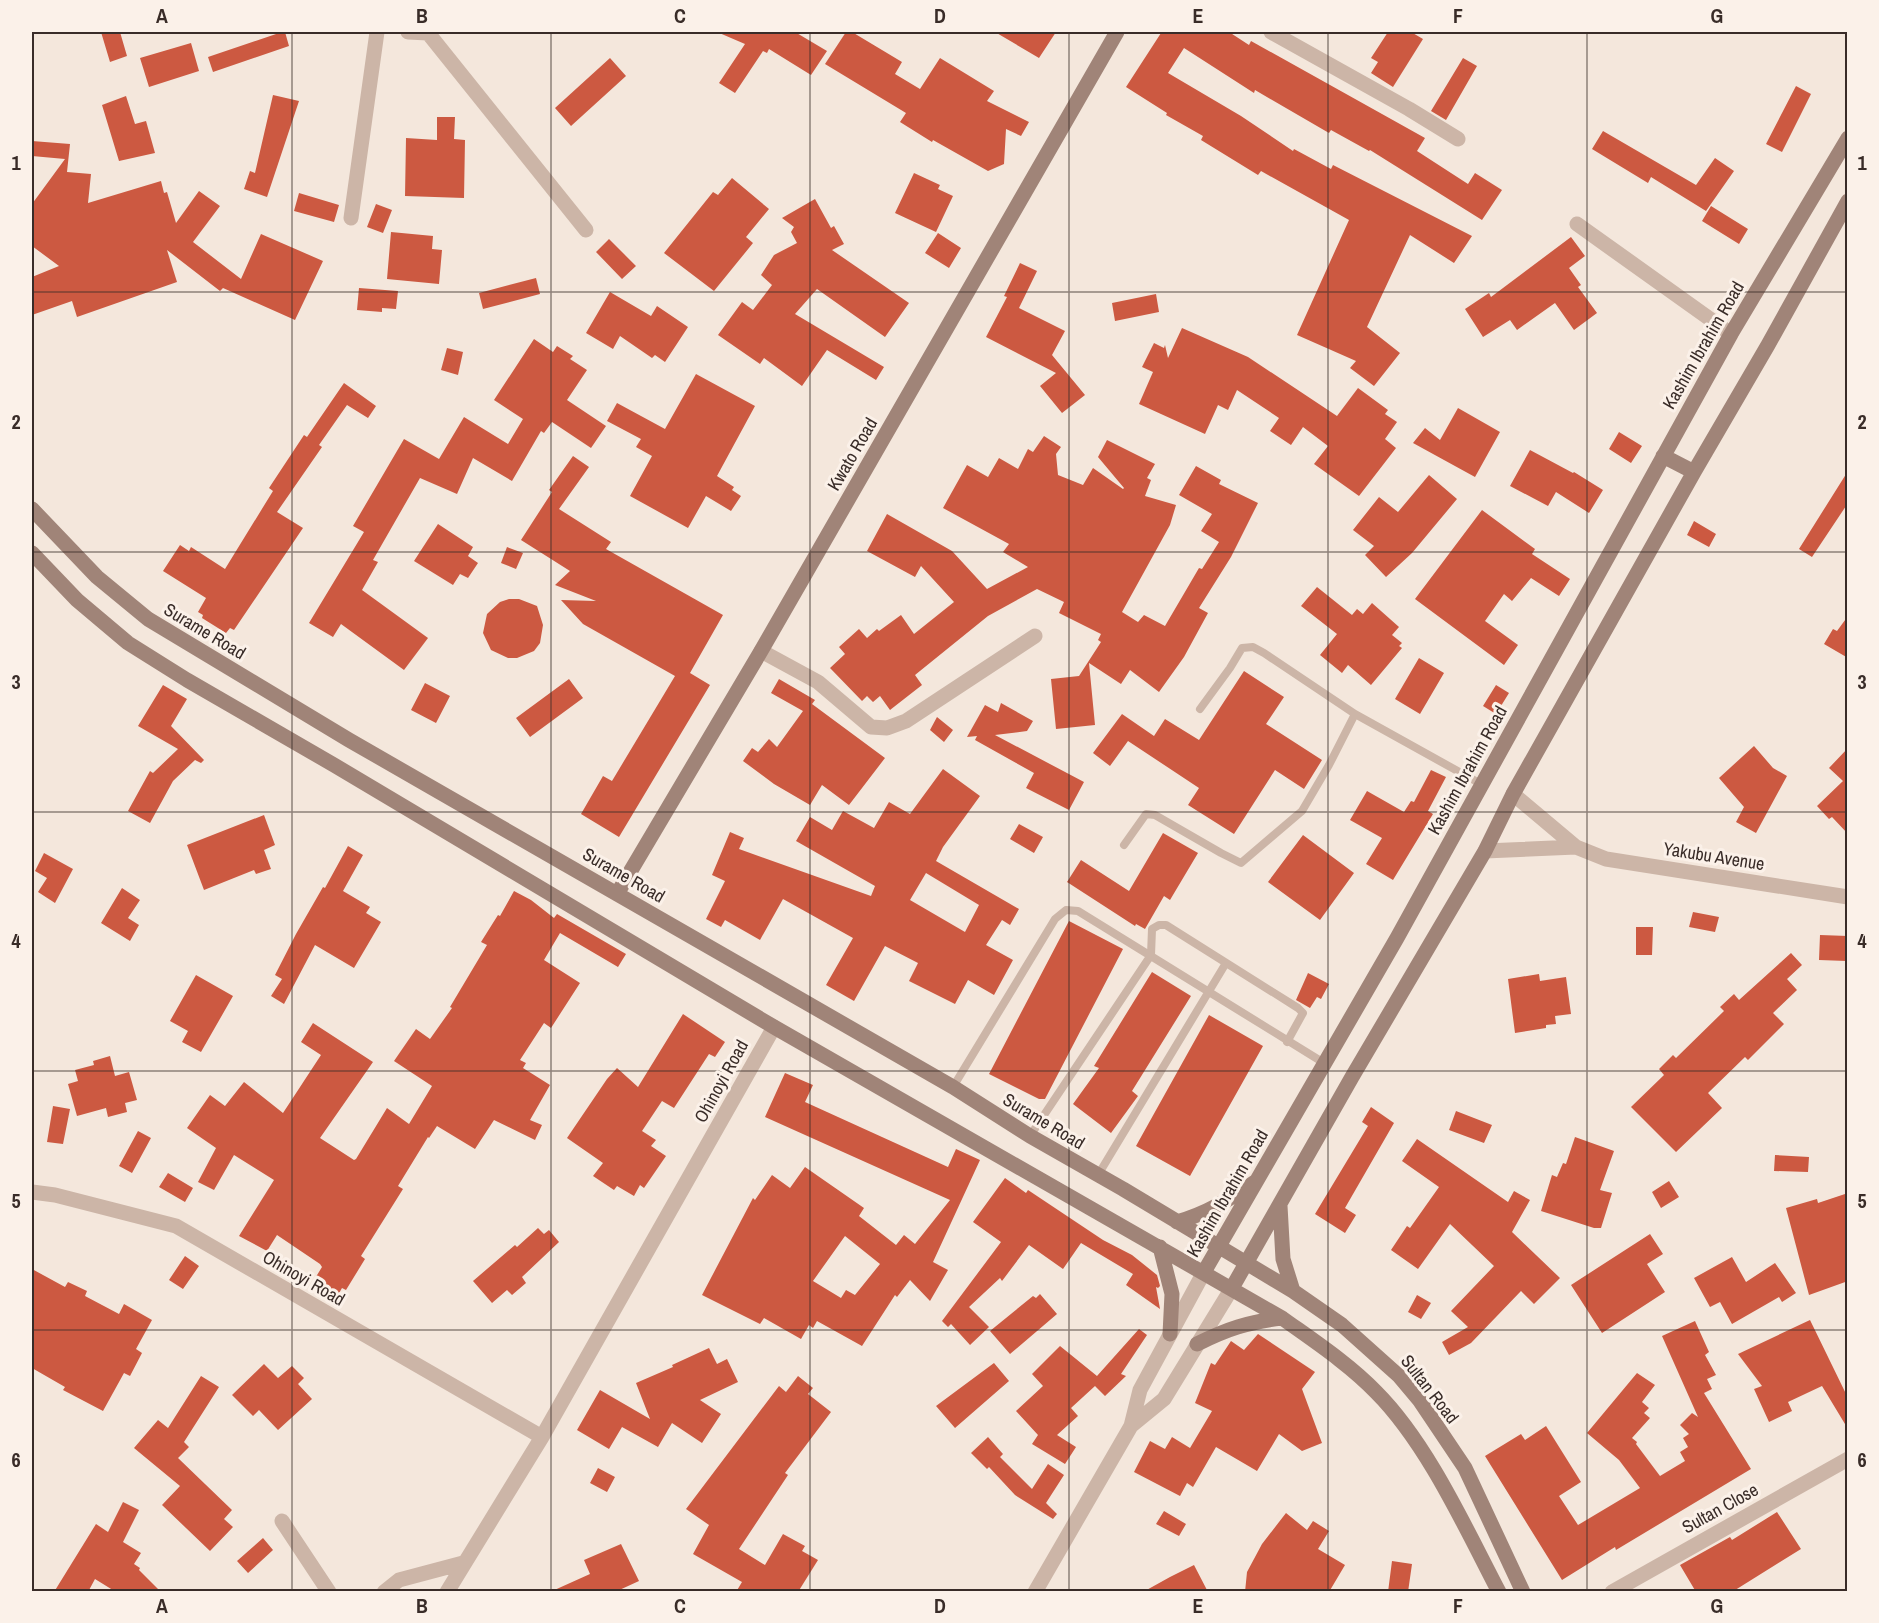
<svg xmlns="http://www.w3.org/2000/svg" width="1879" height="1623" viewBox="0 0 1879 1623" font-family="'Archivo Narrow',sans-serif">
  <rect width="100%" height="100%" fill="#f4e7dc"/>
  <path fill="#cc5941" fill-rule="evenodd" d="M101,32H120L127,56L110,62Z
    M282,32H285L289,46L213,72L208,57Z
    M717,32H795L827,51L811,75L769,49L767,53L763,51L735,93L719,83L745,44Z
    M846,32H852L902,62L895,74L920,89L940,58L994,91L987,101L1029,122L1021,136L1006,129L1004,164L988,171L933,140L932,142L900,122L906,113L825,64Z
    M995,32H1056L1039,58Z
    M1159,32H1229L1249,45L1251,41L1425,138L1417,151L1468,184L1475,173L1502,190L1482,220L1370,150L1369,151L1331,130L1329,133L1255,90L1254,93L1184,48L1168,73L1241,116L1293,151L1294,149L1331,169L1333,165L1472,236L1454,263L1410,235L1367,327L1400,353L1374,386L1350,368L1356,361L1297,335L1349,220L1261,171L1258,175L1201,140L1203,136L1166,115L1167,113L1126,87L1161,33Z
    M1388,32H1411L1423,39L1393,87L1371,73L1378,62L1371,58Z
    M191,43L199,71L149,87L140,58Z
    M610,58L626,76L571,126L555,108Z
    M1463,58L1477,66L1446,120L1431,111Z
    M1796,86L1811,94L1782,152L1766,144Z
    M273,95L299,101L267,197L244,189L250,171L255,173Z
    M126,96L135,124L146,121L155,153L119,161L102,105Z
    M437,117H455L454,139L465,140L464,198L405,196L406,138L437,140Z
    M1603,131L1696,185L1715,158L1734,171L1706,211L1651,177L1648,183L1592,149Z
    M32,141L70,144L67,172L91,174L88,203L161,181L164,193L167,192L176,223L199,191L220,206L193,242L241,279L261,234L323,261L295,320L223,288L220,291L167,250L177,282L77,317L72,301L32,315V277L59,266L32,246V204L65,159L32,156Z
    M914,173L940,185L938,189L953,196L936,232L895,213Z
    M732,178L769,209L746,237L753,243L714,291L664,253L713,192L718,195Z
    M299,193L339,205L334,222L294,211Z
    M815,199L831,228L834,226L844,244L832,250L909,303L885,337L817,289L795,314L884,367L876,380L827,350L802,386L764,358L760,364L718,335L742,302L753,310L772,285L761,275L774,255L797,243L791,232L794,227L782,218Z
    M376,204L392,210L383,233L367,227Z
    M1711,206L1748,229L1739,244L1702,221Z
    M391,232L433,236L432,249L442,250L439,284L387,279Z
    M938,233L961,248L949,268L925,253Z
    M1571,237L1585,256L1569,268L1581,285L1578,287L1597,313L1574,330L1555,303L1517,330L1510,320L1483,337L1465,309L1489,293L1491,297Z
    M609,239L636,266L622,279L596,252Z
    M1020,263L1037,271L1019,308L1065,331L1052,355L1085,395L1062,413L1040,386L1056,373L986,337L1007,297L1004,296Z
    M536,278L540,294L483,309L479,293Z
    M359,288L398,291L396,309L382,308V312L357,310Z
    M610,292L651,316L657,306L688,327L665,362L655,355L652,358L620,336L613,349L586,333Z
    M1156,294L1159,312L1115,321L1112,303Z
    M1182,328L1248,357L1337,416L1358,388L1388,410L1385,414L1397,422L1385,439L1396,448L1359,496L1314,464L1328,446L1303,427L1291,445L1270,431L1279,418L1237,390L1228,410L1218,405L1205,434L1139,404L1153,372L1142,367L1154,343L1164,348L1165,345L1168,358Z
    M534,339L553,352L557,346L573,356L570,359L587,370L567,400L606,426L591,448L552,422L544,433L541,431L512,481L473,458L457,494L420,478L373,560L378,562L362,590L428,638L404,670L341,624L333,637L309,623L364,532L353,526L404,439L439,459L464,417L508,444L523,419L494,400Z
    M447,348L463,352L458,375L441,370Z
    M696,374L755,406L717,476L734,487L732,490L741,496L731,511L706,496L688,528L630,496L652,456L636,447L641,439L607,421L617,403L665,429Z
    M344,383L376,406L368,418L347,405L319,445L322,447L277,512L303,528L234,630L230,628L226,633L202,618L203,615L198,612L206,598L163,571L180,545L189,551L191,547L225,569L273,491L269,488L304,435L307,437Z
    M1458,408L1500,432L1475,477L1413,443L1425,428L1440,440Z
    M1619,432L1642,446L1631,463L1609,449Z
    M1044,436L1061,447L1056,454L1058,475L1083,485L1093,468L1123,489L1124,488L1098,457L1107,440L1155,464L1147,478L1151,480L1145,496L1176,505L1170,525L1122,612L1138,622L1144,615L1165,626L1199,568L1202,569L1219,542L1201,531L1212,514L1179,495L1196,466L1221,480L1219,484L1258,503L1231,557L1199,608L1208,613L1184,657L1159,692L1130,670L1121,684L1089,663L1095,725L1056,729L1051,679L1079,676L1101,642L1098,640L1101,634L1059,613L1064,602L1037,589L988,616L915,675L922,685L890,710L880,696L873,702L867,696L862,701L830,668L845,654L839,647L859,629L867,638L877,629L879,631L901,615L914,634L954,602L921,566L915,577L867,551L887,514L952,551L987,589L1028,567L1003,552L1009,544L943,508L967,465L988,477L999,458L1018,469L1028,449L1033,452Z
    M1530,450L1573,473L1574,472L1603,490L1589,513L1556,492L1548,506L1510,486Z
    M573,456L589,467L559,509L611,542L606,549L723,615L690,673L710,685L619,837L581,814L603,776L612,781L675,676L583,624L561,600L596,601L555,585L570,571L521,540L552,492L549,490Z
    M1848,471V503L1812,557L1799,549Z
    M1429,475L1457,499L1412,553L1386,577L1365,555L1374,546L1353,530L1379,497L1398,512Z
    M1482,510L1535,549L1532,554L1570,579L1559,596L1531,578L1512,601L1504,594L1485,621L1518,645L1504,665L1415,599Z
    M1694,521L1716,534L1709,547L1687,535Z
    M438,524L473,547L468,556L478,563L468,578L460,574L453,585L414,561Z
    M507,547L523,553L516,569L501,563Z
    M1317,587L1352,615L1357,609L1363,614L1372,603L1399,627L1392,635L1402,643L1399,646L1402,648L1371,685L1348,665L1342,673L1320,655L1337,634L1301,606Z
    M509,599H519L537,606L543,625L540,643L534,651L517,658H508L491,650L483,633L487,614L500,602Z
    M1848,616V658L1824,644L1833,629L1837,631Z
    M1419,658L1444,673L1420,714L1395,699Z
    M1244,671L1284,697L1266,724L1322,760L1304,789L1275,770L1234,834L1188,805L1199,788L1128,741L1110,766L1093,753L1122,714L1154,736L1165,719L1199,740Z
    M569,679L583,698L530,737L516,718Z
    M779,679L815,700L812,704L885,758L849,805L822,785L810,805L774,784L743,761L752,748L758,752L769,739L777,747L803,711L771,693Z
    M425,683L450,696L436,723L411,710Z
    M163,685L187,699L171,726L204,760L201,763L195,760L173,781L150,823L128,811L150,771L153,773L178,749L138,726Z
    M1496,685L1509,693L1496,714L1483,706Z
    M1001,703L1033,721L1027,731L995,735L1084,782L1069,810L1026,788L1034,773L975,740L977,736L967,737L985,705L998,712Z
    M937,717L953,730L944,742L930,730Z
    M1754,746L1773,768L1787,776L1756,833L1736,822L1744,807L1719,778Z
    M1848,748V834L1832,817L1829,819L1817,806L1843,781L1829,768Z
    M943,769L980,796L943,847L936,861L1019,909L1010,925L1002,920L986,945L1013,960L994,995L968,980L955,1004L909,981L918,963L885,946L854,1001L826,985L853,938L783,899L760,940L725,920L721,927L706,919L725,881L712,875L730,832L744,838L739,849L871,896L875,886L796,841L810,817L832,830L843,811L874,828L889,802L910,814ZM926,873L979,905L965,932L910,900Z
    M1431,770L1446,777L1428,811L1433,814L1393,880L1366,864L1382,838L1350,820L1367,791L1404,812L1411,801L1414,802Z
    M264,815L275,845L264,850L271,869L256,874L254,870L204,890L187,845Z
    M1019,824L1043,837L1034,853L1010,839Z
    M1163,833L1198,853L1170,900L1164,896L1145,929L1136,924L1135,926L1067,882L1081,860L1129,891Z
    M1303,835L1354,873L1320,920L1268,882Z
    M348,846L363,855L343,891L370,907L366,913L381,922L354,968L315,945L284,1004L271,996L282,979L275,975L296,934L323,887L325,888Z
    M44,853L73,869L55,903L38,892L47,878L35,871Z
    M122,888L140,900L128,918L139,925L130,941L101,923Z
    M514,891L531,900L554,918L557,914L626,954L618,967L560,933L544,960L580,983L551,1028L544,1023L520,1060L526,1063L523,1068L550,1085L530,1120L542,1125L535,1140L494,1120L475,1149L437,1126L429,1138L428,1137L398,1186L403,1189L361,1256L365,1259L346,1290L342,1288L338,1295L314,1280L322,1267L320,1264L277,1235L267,1251L239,1236L274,1180L234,1155L214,1190L198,1182L216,1148L187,1128L210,1095L225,1106L244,1082L283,1113L321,1055L301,1042L313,1023L373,1062L320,1138L354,1160L356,1159L387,1108L409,1124L432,1086L394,1061L416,1029L430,1039L452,1008L450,1007L487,945L481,942L498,915L500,916Z
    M1693,912L1719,917L1715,932L1689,927Z
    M1069,921L1123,949L1045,1099H1039L989,1074Z
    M1636,927H1653L1652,955H1636Z
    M1820,935L1848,936L1847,961L1819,960Z
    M1791,953L1802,965L1787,979L1797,990L1773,1013L1784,1024L1748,1060L1745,1057L1708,1093L1722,1108L1676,1152L1631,1107L1664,1075L1659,1069L1673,1055L1676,1058L1724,1011L1720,1007L1734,994L1739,1000Z
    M1152,972L1191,996L1132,1091L1138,1096L1111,1133L1073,1104L1099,1068L1094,1066Z
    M1308,973L1329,984L1321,999L1317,997L1310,1008L1296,1000Z
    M1539,974L1540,981L1566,977L1571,1014L1555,1016L1556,1024L1546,1025V1028L1515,1033L1508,979Z
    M196,975L233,996L201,1052L182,1042L188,1031L170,1021Z
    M683,1014L725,1042L715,1057L709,1054L674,1108L662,1101L642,1131L656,1140L651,1146L666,1156L644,1188L640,1185L634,1196L617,1186L614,1190L593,1176L603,1163L567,1138L607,1079L617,1068L638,1087Z
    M1209,1015L1263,1046L1190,1176L1136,1146Z
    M110,1056L115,1076L129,1072L137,1100L125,1103L127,1112L108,1117L106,1108L77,1116L68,1084L78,1081L75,1070L94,1065L93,1061Z
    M785,1073L813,1085L805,1102L948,1167L956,1149L980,1160L933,1262L948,1270L930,1301L910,1280L897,1297L895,1295L862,1346L817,1321L813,1328L809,1325L801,1339L764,1318L760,1324L702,1295L753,1198L755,1200L772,1175L790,1188L805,1167L864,1208L859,1216L896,1245L904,1235L915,1244L950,1200L765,1117ZM845,1236L880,1264L855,1295L846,1290L841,1298L813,1281Z
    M53,1106L70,1109L63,1144L47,1142Z
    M1371,1107L1394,1123L1345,1208L1356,1215L1345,1233L1315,1214L1368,1126L1362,1122Z
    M1456,1111L1492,1125L1484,1143L1449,1130Z
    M138,1131L151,1138L132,1173L119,1166Z
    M1575,1137L1614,1151L1600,1190L1612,1193L1601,1228H1594L1541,1211L1552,1175L1557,1177L1563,1163L1566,1164Z
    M1417,1139L1508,1202L1514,1191L1530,1200L1512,1232L1560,1278L1534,1304L1521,1291L1471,1343L1449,1355L1442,1342L1468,1327L1451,1311L1494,1266L1450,1224L1418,1269L1391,1250L1407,1226L1410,1228L1439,1187L1402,1161Z
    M1775,1155L1809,1157L1808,1172L1774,1171Z
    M168,1173L193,1188L185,1202L159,1187Z
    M1005,1178L1026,1193L1028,1190L1103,1240L1132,1255L1157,1275L1160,1286L1158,1288L1156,1287L1160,1309L1126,1285L1133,1274L1081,1243L1063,1269L1029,1245L1002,1281L1000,1278L969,1307L989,1327L970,1345L951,1324L948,1327L942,1321L1001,1242L973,1222Z
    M1669,1181L1679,1197L1661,1208L1652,1192Z
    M1848,1193V1281L1809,1295L1786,1208L1817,1199L1818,1203Z
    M538,1228L544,1234L549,1230L559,1242L522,1277L526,1283L512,1295L507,1290L492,1303L473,1281L515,1245L517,1247Z
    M1650,1234L1663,1254L1647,1264L1665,1292L1602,1333L1571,1285Z
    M185,1256L199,1266L183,1289L169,1280Z
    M1732,1257L1746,1282L1775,1263L1796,1293L1782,1302L1779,1297L1732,1324L1720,1302L1710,1307L1694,1278Z
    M32,1269L65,1287L68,1282L87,1291L85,1296L119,1314L124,1304L152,1320L136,1349L142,1353L130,1376L124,1373L103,1411L63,1390L65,1387L32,1368Z
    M1040,1294L1057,1314L1010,1354L990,1331L1033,1296L1036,1298Z
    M1417,1295L1431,1303L1421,1319L1408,1312Z
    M1810,1320L1848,1398V1429L1822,1386L1788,1402L1792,1411L1769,1422L1754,1389L1762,1386L1738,1354Z
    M1695,1321L1709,1352L1705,1355L1716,1375L1707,1379L1712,1389L1704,1393L1751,1469L1616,1550L1615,1547L1562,1580L1485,1456L1521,1434L1525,1440L1546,1426L1581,1482L1559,1496L1578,1525L1640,1488L1619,1460L1587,1433L1637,1373L1655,1385L1642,1402L1649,1408L1644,1413L1650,1418L1632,1438L1637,1442L1636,1444L1660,1476L1685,1461L1680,1452L1688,1447L1683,1438L1689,1434L1680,1425L1692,1413L1698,1417L1662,1336Z
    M1139,1329L1147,1335L1121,1374L1126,1376L1105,1396L1095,1386L1071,1408L1078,1416L1057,1435L1076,1447L1065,1464L1032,1444L1038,1435L1016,1411L1043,1386L1032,1374L1060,1346L1097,1376Z
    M1258,1334L1315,1372L1302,1389L1322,1443L1302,1451L1279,1434L1257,1471L1216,1447L1193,1487L1187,1483L1180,1496L1134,1472L1150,1441L1165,1449L1172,1437L1190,1448L1212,1411L1195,1403L1211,1363L1215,1365L1231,1341L1244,1350Z
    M709,1348L717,1364L727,1359L738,1382L700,1400L721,1414L702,1443L672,1423L658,1447L622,1427L609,1449L577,1430L600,1390L650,1419L636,1383L673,1367L672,1365Z
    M994,1363L1009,1381L955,1428L936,1406Z
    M264,1364L278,1378L292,1366L304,1378L298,1384L312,1399L278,1430L259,1410L253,1416L232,1395Z
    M201,1376L219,1387L184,1442L189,1447L178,1458L232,1510L224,1519L233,1527L210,1551L162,1505L180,1486L134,1448L158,1420L168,1428Z
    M798,1376L813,1388L808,1394L831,1412L785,1473L788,1475L739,1549L765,1565L783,1534L805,1546L802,1551L818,1560L798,1592H736L742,1582L693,1554L709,1525L686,1509L779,1386L786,1392Z
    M988,1437L1003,1454L1000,1457L1032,1489L1048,1464L1064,1475L1046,1503L1057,1514L1053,1519L1015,1495L989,1467L987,1469L971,1453Z
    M598,1468L615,1477L607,1492L590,1483Z
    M123,1502L139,1510L123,1542L141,1553L134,1564L140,1568L139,1570L161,1592H116L95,1579L88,1592H54L96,1524L108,1532Z
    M1164,1511L1186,1524L1179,1536L1156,1524Z
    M1777,1512L1801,1549L1732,1592H1696L1680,1565L1730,1537L1732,1540Z
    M1286,1513L1307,1530L1313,1521L1329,1531L1318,1549L1345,1565L1329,1592H1245L1247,1572L1262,1544Z
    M263,1538L273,1550L248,1573L237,1561Z
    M621,1544L639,1581L615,1592H550L590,1574L584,1560Z
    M1392,1561L1412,1564L1408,1592H1388Z
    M1194,1565L1208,1592H1143L1170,1577Z"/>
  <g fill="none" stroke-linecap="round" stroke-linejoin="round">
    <path stroke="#ccb5a7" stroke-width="8" d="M1200,709L1230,668L1242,648L1253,647L1264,653L1355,714L1481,784
      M1124,845L1146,814L1155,815L1221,853L1241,863L1302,811L1329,765L1355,714
      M953,1087L1055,919L1066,910L1078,911L1324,1063
      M1030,1136L1151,955L1152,929L1159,925H1166L1298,1008L1303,1013L1287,1042
      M1098,1175L1226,963"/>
    <path stroke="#ccb5a7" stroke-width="15" d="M408,32L428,33L431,32
      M1271,32L1409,109L1458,139
      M428,33L586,230
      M351,218L377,32
      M1577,224L1731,334
      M761,651L818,682L871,727L887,728L906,721L1035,636
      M1513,794L1576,847L1606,859L1848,897
      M1485,851L1576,847
      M32,1192L55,1195L176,1226L542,1437
      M1131,1426L1164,1399L1232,1288
      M282,1521L329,1592
      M384,1592L399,1580L463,1563
      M447,1592L542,1437L774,1027
      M1035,1592L1131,1426L1140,1390L1204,1272
      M1612,1592L1848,1459"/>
    <path stroke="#a08478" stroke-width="15" d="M1663,456L1694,472
      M32,509L97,577L148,619L349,740L953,1087L1030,1136L1123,1189L1293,1291L1342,1325L1399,1376L1420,1401L1465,1468L1523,1592
      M32,553L77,600L128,643L187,680L334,765L774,1027L1282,1318C1314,1341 1349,1364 1376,1392C1427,1443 1465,1527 1499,1592
      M617,894L761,651L1117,32
      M1280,1206L1283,1259L1293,1291
      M1177,1222C1208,1213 1228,1200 1255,1182
      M1160,1247L1172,1294L1170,1334
      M1204,1272L1397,938L1731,334L1848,138
      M1232,1288L1352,1077L1485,851L1513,794L1694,472L1768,345L1848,201
      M1197,1344C1227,1329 1248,1322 1282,1318"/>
  </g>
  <path fill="none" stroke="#392c28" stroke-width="1.5" stroke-opacity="0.55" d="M292,32V1592M551,32V1592M810,32V1592M1069,32V1592M1328,32V1592M1587,32V1592M32,292H1848M32,552H1848M32,812H1848M32,1071H1848M32,1330H1848"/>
  <g text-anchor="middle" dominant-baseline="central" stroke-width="6" stroke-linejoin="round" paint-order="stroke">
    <g font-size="18" fill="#392c28" stroke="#fbf1e9">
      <text transform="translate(1703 345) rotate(-60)">Kashim Ibrahim Road</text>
      <text transform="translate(852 454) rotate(-60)">Kwato Road</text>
      <text transform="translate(205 631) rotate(31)">Surame Road</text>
      <text transform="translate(1467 770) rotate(-61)">Kashim Ibrahim Road</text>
      <text transform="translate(1714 856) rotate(9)">Yakubu Avenue</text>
      <text transform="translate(624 875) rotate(30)">Surame Road</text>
      <text transform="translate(721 1081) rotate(-61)">Ohinoyi Road</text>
      <text transform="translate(1044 1121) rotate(31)">Surame Road</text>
      <text transform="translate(1227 1193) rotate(-60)">Kashim Ibrahim Road</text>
      <text transform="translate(304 1278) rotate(30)">Ohinoyi Road</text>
      <text transform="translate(1430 1389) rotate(52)">Sultan Road</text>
      <text transform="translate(1720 1508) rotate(-29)">Sultan Close</text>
    </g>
  </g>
  <rect width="1879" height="1623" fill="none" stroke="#fbf1e9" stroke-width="66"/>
  <rect x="33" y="33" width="1813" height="1557" fill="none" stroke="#392c28" stroke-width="2"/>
  <g font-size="20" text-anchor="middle" font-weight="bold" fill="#392c28">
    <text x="162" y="23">A</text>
    <text x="422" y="23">B</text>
    <text x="680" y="23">C</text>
    <text x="940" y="23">D</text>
    <text x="1198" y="23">E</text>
    <text x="1458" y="23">F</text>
    <text x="1717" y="23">G</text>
    <text x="16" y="170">1</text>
    <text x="1862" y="170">1</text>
    <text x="16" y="429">2</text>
    <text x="1862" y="429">2</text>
    <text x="16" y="689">3</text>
    <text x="1862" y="689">3</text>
    <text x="16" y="948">4</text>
    <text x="1862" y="948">4</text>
    <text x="16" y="1208">5</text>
    <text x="1862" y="1208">5</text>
    <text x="16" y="1467">6</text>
    <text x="1862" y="1467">6</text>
    <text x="162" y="1613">A</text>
    <text x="422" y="1613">B</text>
    <text x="680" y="1613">C</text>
    <text x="940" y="1613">D</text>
    <text x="1198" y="1613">E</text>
    <text x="1458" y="1613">F</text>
    <text x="1717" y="1613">G</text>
  </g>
</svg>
